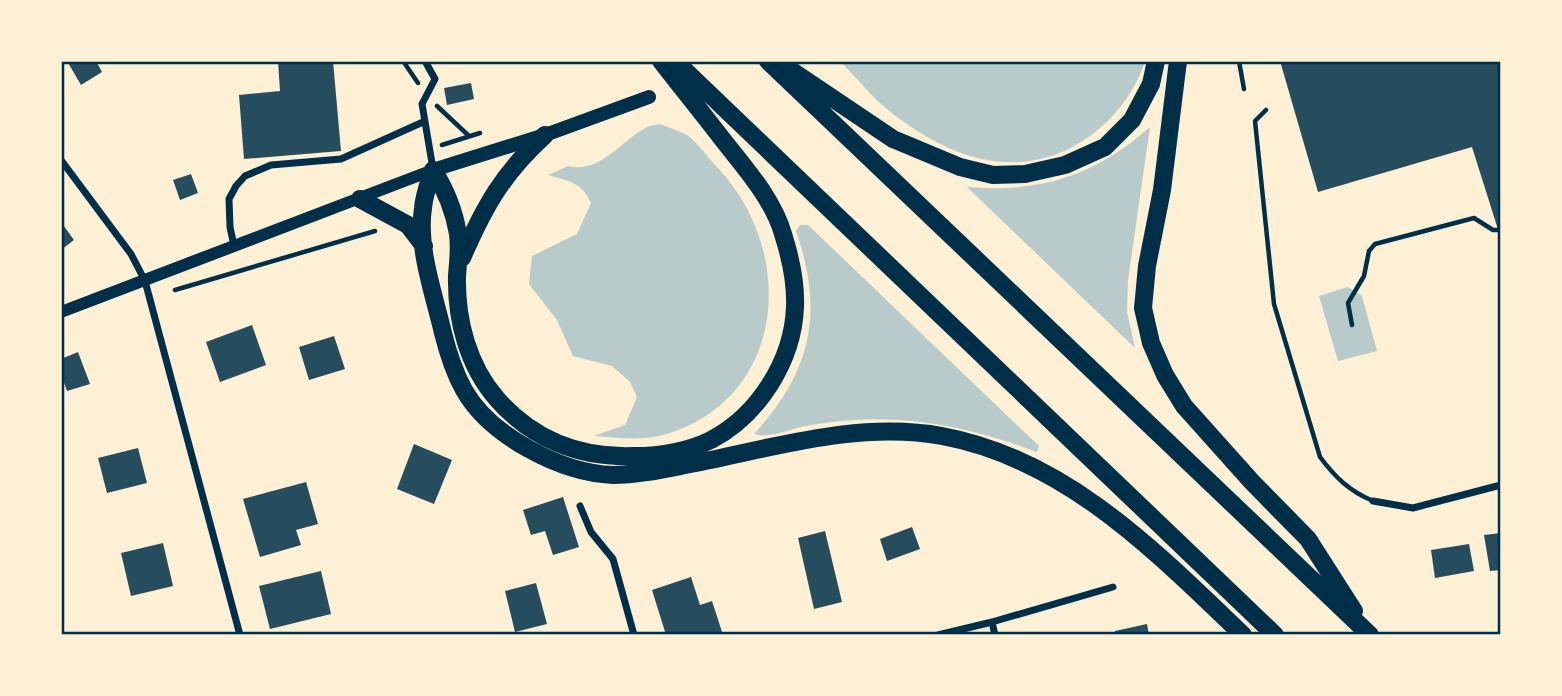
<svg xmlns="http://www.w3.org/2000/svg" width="1562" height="696" viewBox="0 0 1562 696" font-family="'Sofia Sans Condensed',sans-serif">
  <rect width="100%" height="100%" fill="#fdf0d5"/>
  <path fill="#b9caca" d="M840,61H1145C1135,93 1112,122 1084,140C1019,183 950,158 893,114C873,99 857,78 840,61Z
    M660,124C668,127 677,130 685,134C697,141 708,158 718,168C796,251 788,396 667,434C643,441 618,438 594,436L625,425L637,397L630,382L612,366L573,356L557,320L529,284L532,256L577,234L591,203C582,182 568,181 548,175L568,166C599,174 620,142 644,129C648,126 655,125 660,124Z
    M1150,127L1128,280L1127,312L1135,348L967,187C1041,193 1094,176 1150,127Z
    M800,225H808L1039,446L1037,452C978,430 918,416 854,420C838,421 821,423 806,426C789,429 770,439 754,434C812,371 824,312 796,231Z
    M1348,287L1362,296L1377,351L1338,361L1319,296Z"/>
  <path fill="#264d5e" d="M67,61H96L102,72L81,85Z
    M278,61H333L341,151L244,159L239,95L280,91Z
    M1280,61H1501V239L1472,147L1318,192Z
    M471,83L474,99L447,105L444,88Z
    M191,174L198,193L180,200L173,180Z
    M61,222L74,240L61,250Z
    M252,325L266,365L220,382L206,342Z
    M334,336L345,369L309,380L299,347Z
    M78,352L90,384L67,391L61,374V359Z
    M414,444L452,460L434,504L397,489Z
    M138,448L147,483L107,493L98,458Z
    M306,482L318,524L296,530L301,545L260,557L243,499Z
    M563,497L579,547L553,555L545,531L531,535L523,510Z
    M912,527L920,549L887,561L880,539Z
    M825,531L842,602L814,609L798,538Z
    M1501,533V570L1490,571L1484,535Z
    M163,543L173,586L131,596L121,553Z
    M1469,544L1474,571L1435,578L1431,550Z
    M321,571L331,614L270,629L259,586Z
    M691,577L700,605L712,601L723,635H666L652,590Z
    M536,583L547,624L515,632L505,591Z
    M1147,624L1149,635H1115V631Z"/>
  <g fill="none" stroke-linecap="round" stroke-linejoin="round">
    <path stroke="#003049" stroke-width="4.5" d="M403,61L418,83
      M1239,61L1244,89
      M437,106L469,136
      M442,145L480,133
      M175,290L375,231
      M1352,325L1348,303L1364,276L1369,251L1375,244L1474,218L1493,230H1501"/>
    <path stroke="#003049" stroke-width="4.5" d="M1266,110L1255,121L1274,304L1320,457C1335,477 1349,491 1373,501"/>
    <path stroke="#003049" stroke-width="7" d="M425,61L435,79L422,104L433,169
      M61,160L131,254L145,281L240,635
      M234,246L230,227L229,199L236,186L245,176L271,165L341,159L423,122
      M1373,501L1413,508L1501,485
      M580,506L591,532L613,559L634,635
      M992,622L995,635
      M938,635L992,622L1113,587"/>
    <path stroke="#003049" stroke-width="12" d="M61,312L433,170"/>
    <path stroke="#003049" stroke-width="14" d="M433,170L545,135L649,97"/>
    <path stroke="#003049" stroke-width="18" d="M675,61L1275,635
      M768,61L1370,635
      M1178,61L1162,190L1147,266L1143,308L1151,343L1165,375L1184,406L1252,482L1308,539L1354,611
      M786,67L893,139L960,167L993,175L1025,174L1065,165L1105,147L1132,120L1151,84L1156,61
      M433,170C429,182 424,195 423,208C417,248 434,294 443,333C448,353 454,372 464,390C490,436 561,473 613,475C640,475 669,468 696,463C776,447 860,421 942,436C1066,459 1155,551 1243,635
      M433,170C446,190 454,210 458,234C460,248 458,262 457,276C456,320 468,366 497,399C533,440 581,458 634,456C660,456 688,451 711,440C759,415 793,360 795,307C796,283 790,256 783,234C773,199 745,168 723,140C703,114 682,88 661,61
      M360,199L408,225L424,246
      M462,258C484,207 503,173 545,135"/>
  </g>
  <rect width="1562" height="696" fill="none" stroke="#fdf0d5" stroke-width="126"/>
  <rect x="63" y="63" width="1436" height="570" fill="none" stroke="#003049" stroke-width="2.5"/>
</svg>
